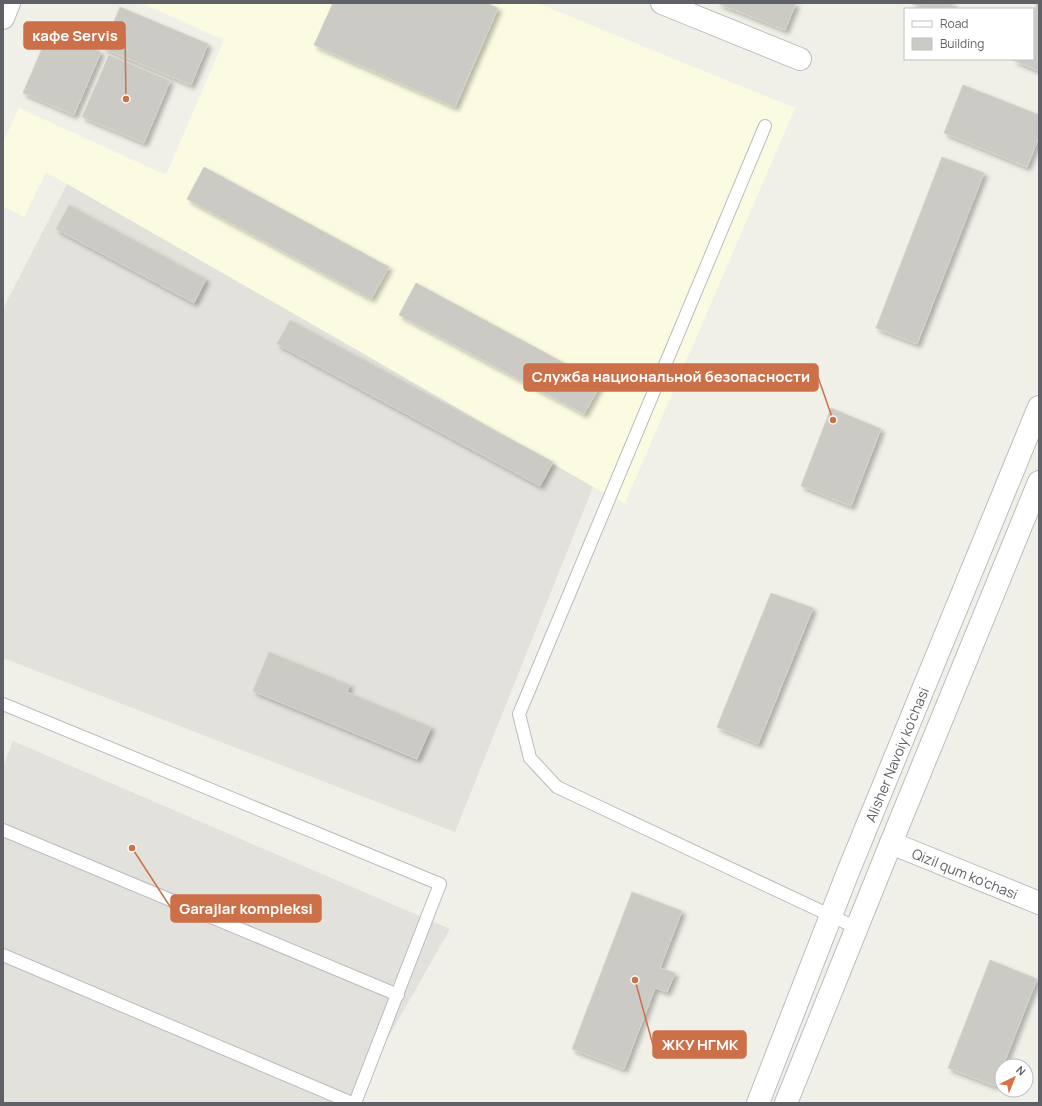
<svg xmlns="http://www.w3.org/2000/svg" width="1042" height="1106" viewBox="0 0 1042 1106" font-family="Manrope,sans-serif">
  <defs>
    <filter id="shadow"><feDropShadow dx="3.5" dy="3.5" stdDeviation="2" flood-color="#0004"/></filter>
  </defs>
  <rect width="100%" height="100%" fill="#f0f0e8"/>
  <path fill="#fbfbe2" d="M141,3H537L795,108L625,503L593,487L371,358L46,172L24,217L3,206V142L19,108L166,175L224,40Z"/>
  <path fill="#e2e1dc" d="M67,184L371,358L593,487L455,832L3,658V309Z
    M13,741L450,929L351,1103H3V767Z"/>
  <path fill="#cbcac5" stroke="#d4d3c7" filter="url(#shadow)" d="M333,3H486L498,8L455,107L314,45Z
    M717,3H796L785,30Z
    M910,3H954L951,9H925Z
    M1037,3H1039V71L1013,60L1014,59H1033V12Z
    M120,7L208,44L191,85L103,48Z
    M50,30L101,52L74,115L23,93Z
    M109,55L170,81L144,143L82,117Z
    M963,85L1039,115V137L1027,167L944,133Z
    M942,157L984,173L917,344L876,328Z
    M204,167L389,267L371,299L187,199Z
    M69,205L206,279L194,303L56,229Z
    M416,283L601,383L584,414L399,315Z
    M290,320L553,462L540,486L277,344Z
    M831,408L881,429L851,506L801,486Z
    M771,593L813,608L758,744L717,727Z
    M269,652L350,685L347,692L431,727L417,759L253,691Z
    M632,892L682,911L660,968L675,973L667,992L655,988L624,1069L572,1049Z
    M990,960L1037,979L995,1086L948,1068Z"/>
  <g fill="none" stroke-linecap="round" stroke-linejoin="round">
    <g stroke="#babbc0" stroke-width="14">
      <path id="service" d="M765,126L519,714L530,758L557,787L857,928
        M3,704L440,884L355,1103
        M3,830L398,995
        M3,955L352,1103"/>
    </g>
    <g stroke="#babbc0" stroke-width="24">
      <g id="minor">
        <path d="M662,3L800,59"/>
        <path d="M3,18L9,3"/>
        <path id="s1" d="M891,843L1039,903"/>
      </g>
    </g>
    <g stroke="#bbbcc2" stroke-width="24">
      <g id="secondary">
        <path id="s2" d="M758,1103L848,872L1039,407"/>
        <path d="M786,1103L891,843L1039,482"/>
      </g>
    </g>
    <use href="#service" stroke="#fff" stroke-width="12"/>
    <use href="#minor" stroke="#fff" stroke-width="22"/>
    <use href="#secondary" stroke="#fff" stroke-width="22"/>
  </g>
  <g text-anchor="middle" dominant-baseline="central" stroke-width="4" stroke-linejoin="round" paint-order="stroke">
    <g font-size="14" fill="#5f6167" stroke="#fff">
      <text stroke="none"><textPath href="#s2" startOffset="375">Alisher Navoiy ko'chasi</textPath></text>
      <text stroke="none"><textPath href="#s1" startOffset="80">Qizil qum ko'chasi</textPath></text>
    </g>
  </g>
  <path fill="none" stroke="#cc7049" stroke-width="1.5" d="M126 99L125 35M833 420L818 377M132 848L171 908M635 980L653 1045"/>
  <g fill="#cc7049" stroke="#fff" stroke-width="1.5">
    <circle cx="126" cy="99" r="4"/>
    <circle cx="833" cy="420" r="4"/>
    <circle cx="132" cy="848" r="4"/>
    <circle cx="635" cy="980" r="4"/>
  </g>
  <g fill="#cc7049" stroke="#cc7049" stroke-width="1.5">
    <rect x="24" y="22" width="101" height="27" rx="4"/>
    <rect x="524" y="364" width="294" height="27" rx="4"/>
    <rect x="171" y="895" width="150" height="27" rx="4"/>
    <rect x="653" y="1031" width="93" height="27" rx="4"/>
  </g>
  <g font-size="15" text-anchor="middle" font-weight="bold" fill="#fff">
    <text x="75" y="41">кафе Servis</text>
    <text x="671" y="382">Служба национальной безопасности</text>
    <text x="246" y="914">Garajlar kompleksi</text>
    <text x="700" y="1050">ЖКУ НГМК</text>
  </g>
  <rect width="1042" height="1106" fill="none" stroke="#5f6167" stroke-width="8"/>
  <rect x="904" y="8" width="130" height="52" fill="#ffffff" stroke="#bfc0c2"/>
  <rect x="912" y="21" width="20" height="6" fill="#ffffff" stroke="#bfc0c2"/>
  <text x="940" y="28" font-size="12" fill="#5f6167">Road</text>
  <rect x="912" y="38" width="20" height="12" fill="#cbcac5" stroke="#bfc0c2"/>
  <text x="940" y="48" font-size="12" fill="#5f6167">Building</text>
  <g transform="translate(1014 1078) rotate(43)"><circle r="19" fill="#ffffff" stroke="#bfc0c2"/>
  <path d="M0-3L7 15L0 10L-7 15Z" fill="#d87246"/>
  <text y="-6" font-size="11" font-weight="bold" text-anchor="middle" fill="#5f6167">N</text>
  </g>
</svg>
